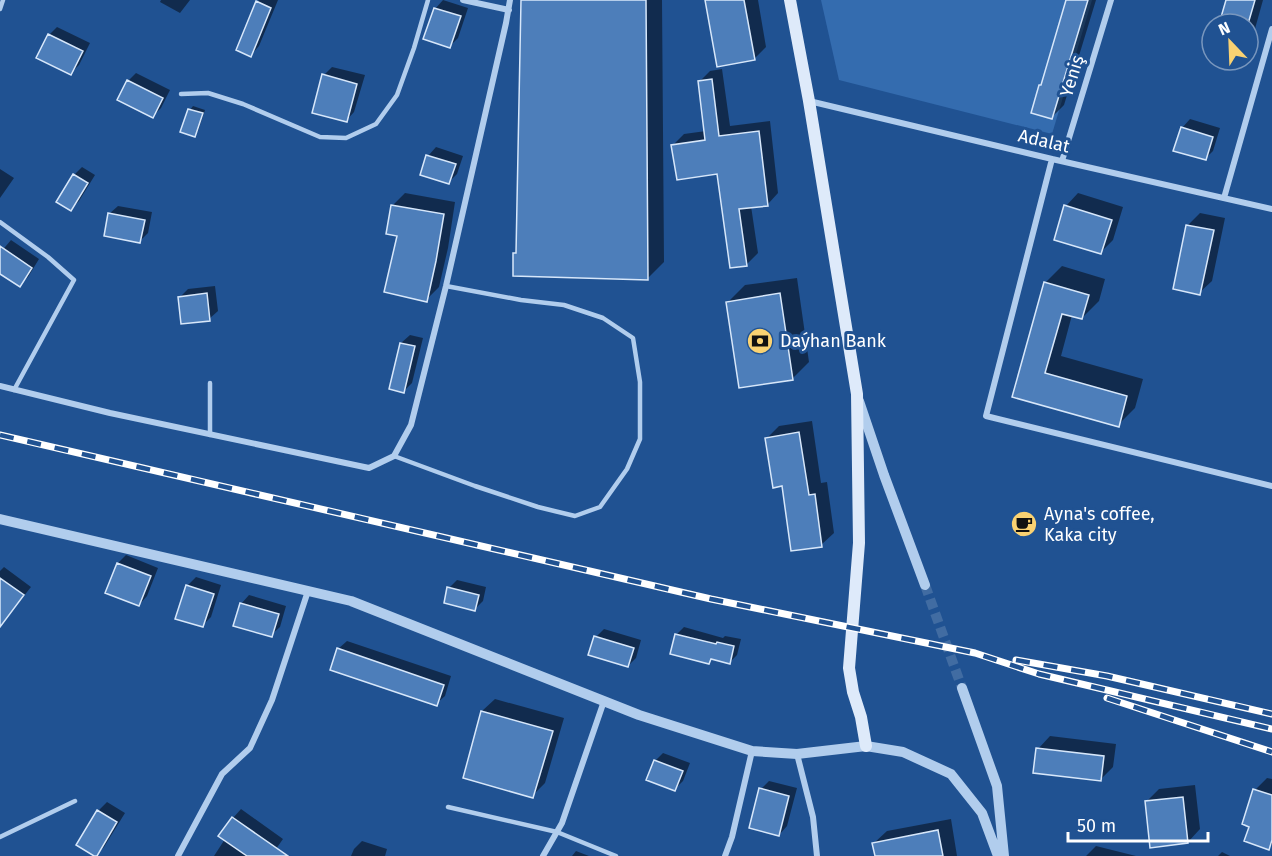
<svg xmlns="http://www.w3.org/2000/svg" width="1272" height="856" viewBox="0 0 1272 856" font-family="'Fira Sans',sans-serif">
  <rect width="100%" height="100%" fill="#205292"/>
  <path fill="#346caf" d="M821,0H1092L1052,134L839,80Z"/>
  <path fill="#0007" d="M161,0H190L180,13L160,2Z
    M259,0H278L259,46L251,55L257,2Z
    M443,0L468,8L458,38L450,46L435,9Z
    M523,0H662L664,262L647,279L515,254L517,252Z
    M707,0H758L766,47L754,59Z
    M1067,0H1096L1064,105L1052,117L1044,83Z
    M1227,0H1263L1253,36L1248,41V24H1220Z
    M57,27L90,43L79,65L71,73L49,35Z
    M332,67L365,75L354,112L346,121L324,75Z
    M722,69L730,126L770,121L778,193L768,204L751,206L758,253L747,264L719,173L673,145L684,134L706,131L699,82L710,71Z
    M136,73L170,90L161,108L153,116L128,81Z
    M193,106L205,110L198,131L194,135L190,110Z
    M1190,119L1220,128L1213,151L1205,159L1182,128Z
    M436,147L463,156L457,174L449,182L428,156Z
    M82,167L95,175L79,201L71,209L74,175Z
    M0,169L14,178L0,198Z
    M405,193L455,202L448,248L439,287L426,300L398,235L393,205Z
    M1078,193L1123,207L1113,240L1101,252L1066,206Z
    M118,206L152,212L148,233L140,241L109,214Z
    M1200,213L1225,218L1212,281L1199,293L1174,288L1188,225Z
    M11,240L39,259L28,277L19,285L0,272V253Z
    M1062,266L1105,279L1099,301L1082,318L1072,315L1061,356L1143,379L1135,408L1118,425L1014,396L1045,283Z
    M797,278L809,362L792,379L728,302L745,285Z
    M215,286L218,311L209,319L179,298L188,289Z
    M410,335L423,338L412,383L404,391L401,343Z
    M812,421L821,483L827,482L834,533L821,545L783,485L767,438L779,426Z
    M126,555L158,568L147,596L139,605L107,592L118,563Z
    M4,567L31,587L15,607L7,615L0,610V571Z
    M196,577L221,585L211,617L203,625L187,586Z
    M457,580L486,587L483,601L475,609L449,588Z
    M249,595L286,606L280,627L271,635L241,604Z
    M684,627L723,638L725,636L741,639L737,655L730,662L713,658L709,662L677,634Z
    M604,629L641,640L636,658L628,666L596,637Z
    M347,641L451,676L445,696L436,704L338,649Z
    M495,699L564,718L545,783L532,796L482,711Z
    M1050,736L1116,744L1113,767L1100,780L1038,749Z
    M663,753L690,763L683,781L675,789L655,761Z
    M1267,778L1272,779V844L1268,848L1251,826L1255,790Z
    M769,781L797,788L787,826L779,835L761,789Z
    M1195,785L1200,829L1188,842L1146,802L1159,789Z
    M107,802L125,813L104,847L96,855L78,845L98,811Z
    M241,809L283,839L271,856H214L225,839L220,836L233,818Z
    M951,819L957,856H876L874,843L887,831Z
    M362,841L387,849L385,856H351L354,849Z
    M1096,846L1136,856H1086Z
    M576,851L589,856H572Z
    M1222,852L1230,856H1218Z"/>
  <path fill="#4d7eba" stroke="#d7e7fa" stroke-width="1.5" d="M521,0H646L648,280L513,276V253H516Z
    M705,0H744L755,60L717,67Z
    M1066,0H1088L1052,119L1031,113L1039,85H1041Z
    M1226,0H1255L1248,24H1219Z
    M256,1L271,8L251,57L236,50Z
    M434,8L461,16L450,48L423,39Z
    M48,34L83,51L71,75L36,58Z
    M322,74L357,84L347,122L312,113Z
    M712,79L719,136L759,131L768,206L739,209L747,266L730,268L717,174L677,180L671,145L705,140L698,81Z
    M127,80L163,98L153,118L117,100Z
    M188,109L203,113L195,137L180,132Z
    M1181,127L1213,137L1206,160L1173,151Z
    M426,155L456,164L449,184L420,175Z
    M73,174L88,183L71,211L56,202Z
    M391,205L444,214L436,261L427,302L384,292L397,236L386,234Z
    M1064,205L1112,220L1101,254L1054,240Z
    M108,213L145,220L140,243L104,236Z
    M1186,225L1214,230L1200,295L1173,289Z
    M0,246L32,268L20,287L0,274Z
    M1044,282L1089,295L1082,319L1062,314L1045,373L1127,396L1119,427L1012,397Z
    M207,293L210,321L181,324L178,297Z
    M780,293L793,380L739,388L726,302Z
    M400,343L415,346L404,393L389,389Z
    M799,432L809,495L815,494L822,547L791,551L782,486L773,488L765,438Z
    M117,563L151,576L139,606L105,593Z
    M0,578L24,595L0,627Z
    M186,585L214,594L203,627L175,619Z
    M447,587L479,595L475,611L444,603Z
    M240,603L279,614L272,637L233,626Z
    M675,634L716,644L717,642L734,646L730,664L711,659L709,664L670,654Z
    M594,636L634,648L628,667L588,655Z
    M337,648L444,685L437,706L330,670Z
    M481,711L553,731L533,798L463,778Z
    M1036,748L1104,756L1101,781L1033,773Z
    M654,760L683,771L675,791L646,780Z
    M759,788L789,796L779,836L749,828Z
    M1253,789L1272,795V840L1269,850L1244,841L1249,827L1242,824Z
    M1183,797L1188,843L1150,848L1145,801Z
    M97,810L117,822L97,856H94L76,845Z
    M232,817L288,856H247L218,836Z
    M938,830L943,856H875L872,843Z"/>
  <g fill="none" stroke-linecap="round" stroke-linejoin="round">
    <path stroke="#416ca2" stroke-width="10" stroke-dasharray="10 5" stroke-linecap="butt" d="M925,585L962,688"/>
    <path stroke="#b1cded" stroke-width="4.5" d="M0,9L3,0
      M181,94L208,93L243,104L320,137L346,138L376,124L397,95L414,48L428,0
      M0,222L48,257L74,280L14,390
      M210,435V383
      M394,456L475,486L538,507L575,516L600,507L627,469L640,439V382L633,338L603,318L564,305L521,300L446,286
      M448,807L557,832L616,856
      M0,837L75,801"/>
    <path stroke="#b1cded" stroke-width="6" d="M463,0L509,10
      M809,101L1052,159L1272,209
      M1052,159L986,416L1272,486
      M1062,161L1111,0
      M1224,198L1272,29
      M0,386L110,413L369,468L394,456L411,425L446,286L506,23L510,0
      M797,754L813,817L817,856
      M178,856L222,774L250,748L272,700L308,591
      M543,856L562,823L604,701
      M725,856L732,837L752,751"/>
    <path stroke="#b1cded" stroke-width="10" d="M859,401L884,475L925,585
      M0,519L351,601L639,715L752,751L797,754L866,746L903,752L951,774L982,813L998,856
      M962,688L997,786L1004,856"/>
    <path stroke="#deeafa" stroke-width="12" d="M790,0L809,101L857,394L859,543L849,668L853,692L861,717L866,746"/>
    <g stroke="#fff" stroke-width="7">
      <path id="rail" d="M0,435L711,599L975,653L1039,674L1272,729
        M1016,660L1107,676L1272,714
        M1107,698L1272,752"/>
    </g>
    <use href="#rail" stroke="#205292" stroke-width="4.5" stroke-dasharray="14" stroke-linecap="butt"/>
  </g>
  <defs>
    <g id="bank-disc" transform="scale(1.35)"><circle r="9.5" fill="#fad272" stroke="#205292"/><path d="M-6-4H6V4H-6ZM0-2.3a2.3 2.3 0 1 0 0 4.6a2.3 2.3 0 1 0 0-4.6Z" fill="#111"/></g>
    <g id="cafe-disc" transform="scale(1.35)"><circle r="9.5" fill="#fad272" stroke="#205292"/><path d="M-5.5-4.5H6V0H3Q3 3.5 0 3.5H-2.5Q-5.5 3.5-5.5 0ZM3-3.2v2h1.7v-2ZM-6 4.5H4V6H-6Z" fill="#111"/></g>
  </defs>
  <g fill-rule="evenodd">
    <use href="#bank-disc" x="760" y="341"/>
    <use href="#cafe-disc" x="1024" y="524"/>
  </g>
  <g text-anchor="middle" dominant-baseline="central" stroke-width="6" stroke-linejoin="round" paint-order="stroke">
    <g font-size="18" fill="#fff" stroke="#205292">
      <text transform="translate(1072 76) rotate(-73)">Yeniş</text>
      <text transform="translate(1044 141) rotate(13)">Adalat</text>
    </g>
    <g font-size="18" fill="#fff" stroke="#205292" text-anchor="start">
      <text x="780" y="341">Daýhan Bank</text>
      <text x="1044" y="514">Ayna's coffee,<tspan x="1044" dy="21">Kaka city</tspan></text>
    </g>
  </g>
  <g transform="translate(1230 42) rotate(337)"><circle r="28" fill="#205292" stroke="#7997be" stroke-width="1.5"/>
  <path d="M0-4.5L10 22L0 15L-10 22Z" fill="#fad272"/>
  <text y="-9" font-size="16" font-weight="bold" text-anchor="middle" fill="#ffffff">N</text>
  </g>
  <path d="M1068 832v9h140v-9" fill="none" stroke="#ffffff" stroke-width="3"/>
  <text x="1077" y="832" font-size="18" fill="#ffffff" stroke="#205292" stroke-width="4.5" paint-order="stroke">50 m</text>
</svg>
